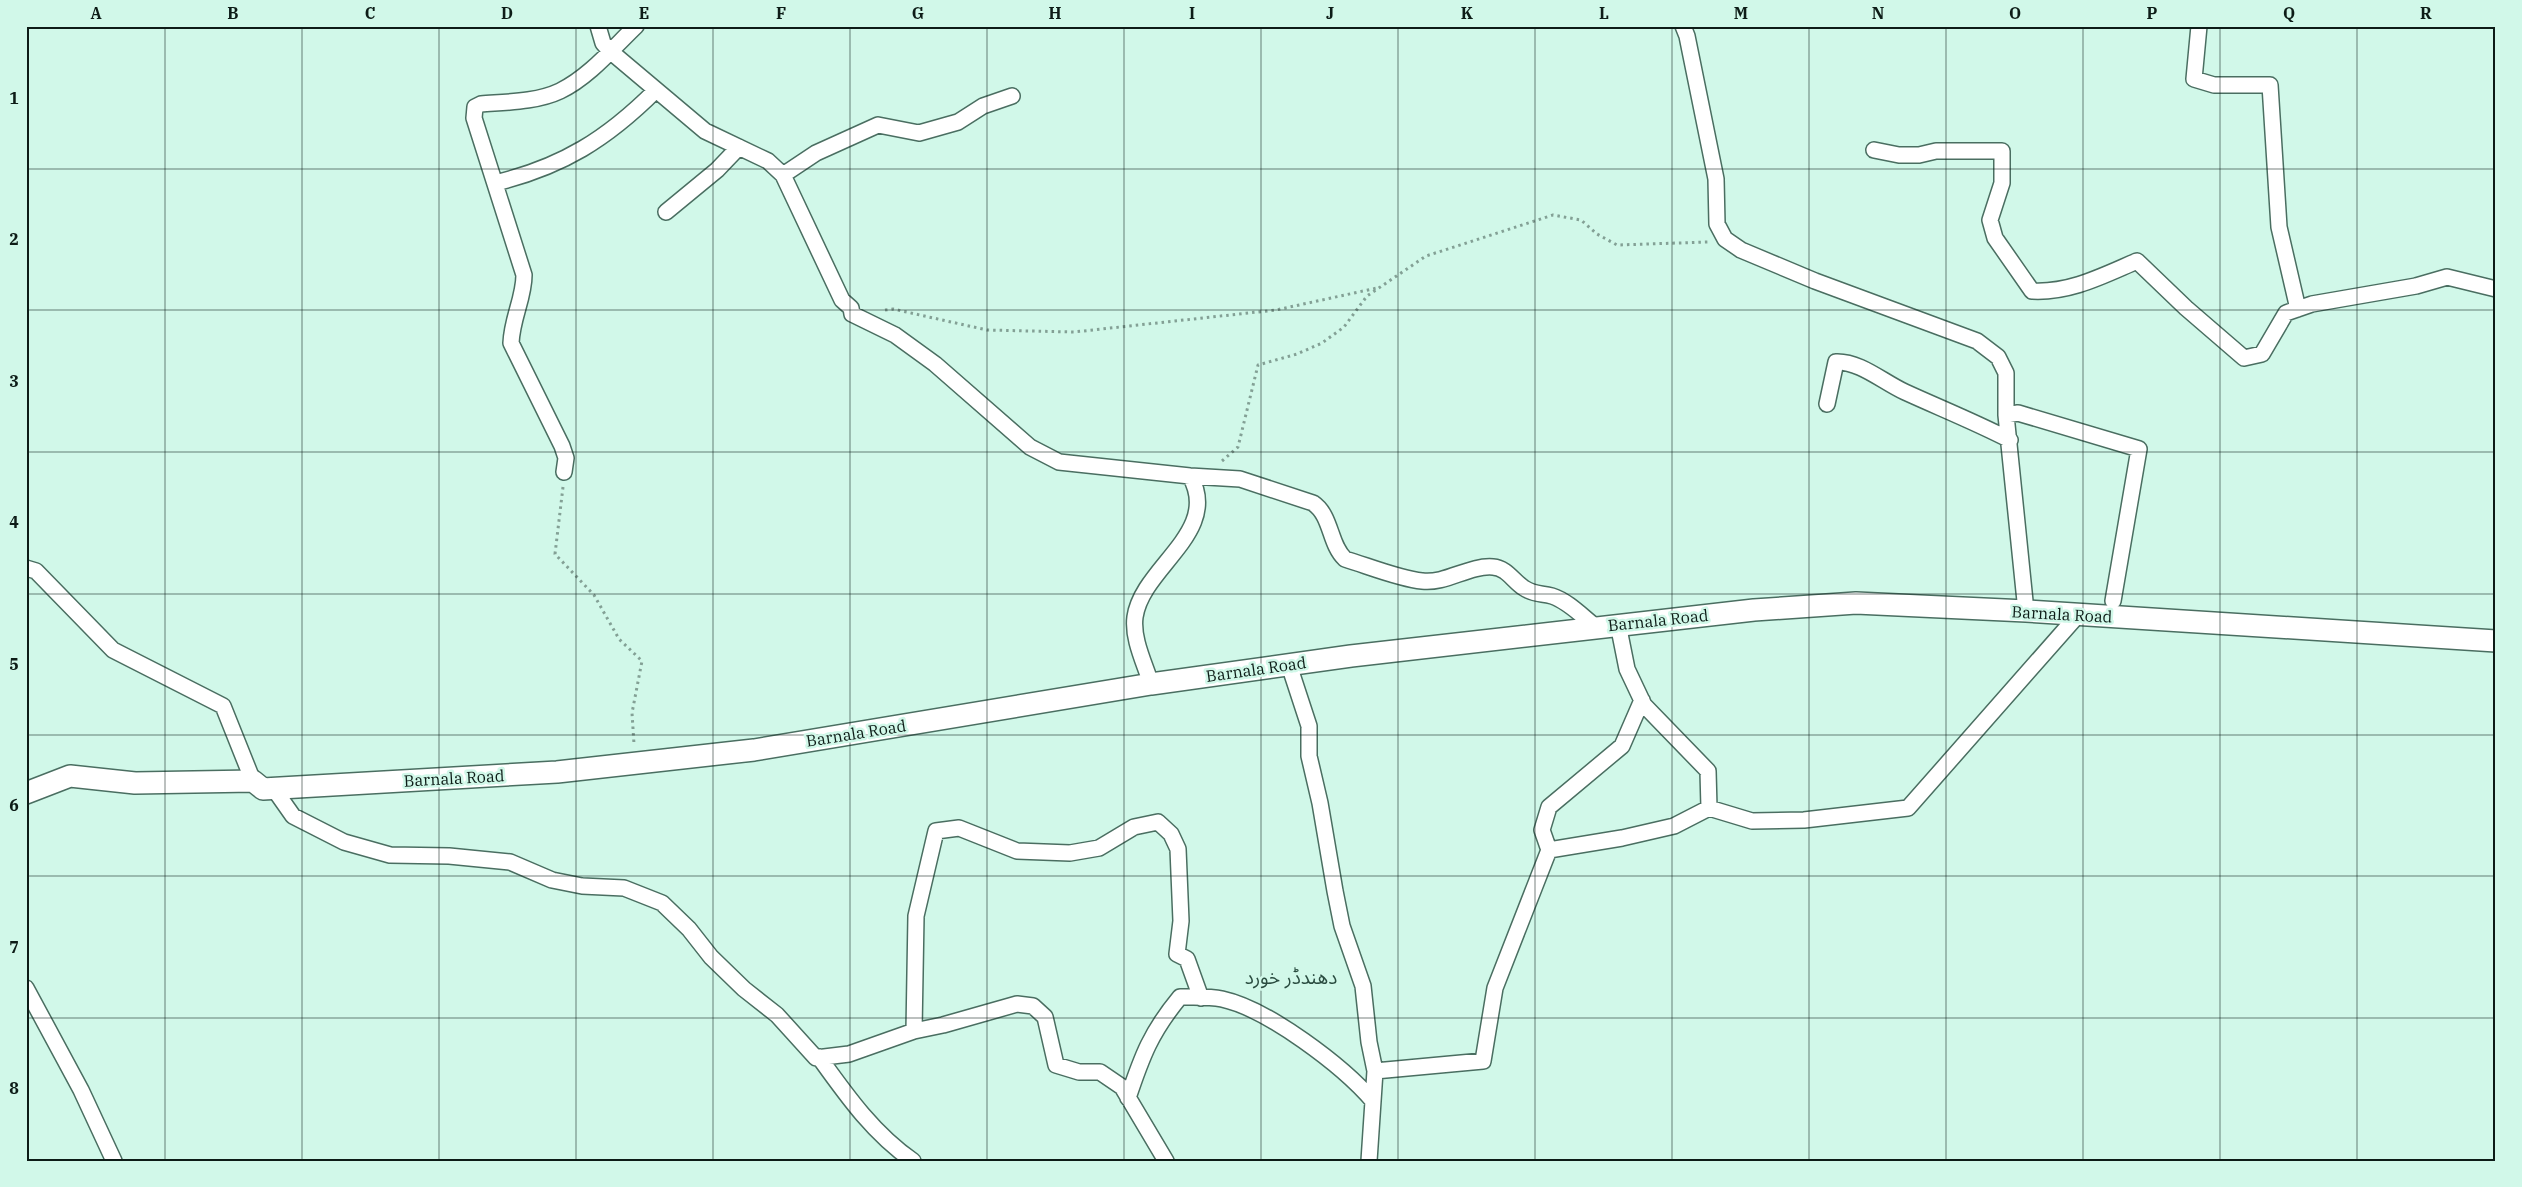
<svg xmlns="http://www.w3.org/2000/svg" width="2522" height="1187" viewBox="0 0 2522 1187" font-family="'IBM Plex Serif','Noto Sans Arabic',serif">
  <rect width="100%" height="100%" fill="#d1f8e9"/>
  <g fill="none" stroke-linecap="round" stroke-linejoin="round">
    <g stroke="#4a6e61" stroke-width="18">
      <path id="minor" d="M598,26L603,43L610,51L705,131L768,161L783,175L842,300L851,308L852,314L895,335L935,364L1030,447L1059,462L1190,476L1240,479L1313,503C1332,516 1329,544 1345,559C1368,566 1400,579 1422,581C1446,584 1469,565 1493,567C1507,568 1513,581 1524,588C1534,595 1542,593 1552,596C1568,601 1583,617 1596,627
        M1683,26L1687,36L1716,179L1717,224L1725,239L1741,250L1815,281L1977,341L1998,357L2006,373V415L2026,611
        M2199,26L2194,79L2214,85H2270L2279,227L2298,309
        M1874,150L1899,155H1919L1936,151H2002V183L1990,220L1995,238L2032,291C2070,293 2102,276 2137,261L2186,308L2244,358L2262,354L2286,313L2312,304L2416,286L2447,277L2496,289
        M783,175L816,153L878,125L919,133L958,122L983,106L1012,96
        M495,183C562,167 607,139 656,90
        M666,212L717,170L739,147
        M1827,404L1836,362C1860,361 1883,382 1905,392C1940,408 1975,422 2010,440
        M2006,415L2018,413L2139,449L2113,601
        M564,472L566,458L562,446L511,343C512,318 524,298 524,275L474,118L475,107L481,104C506,102 537,102 560,91C589,77 613,48 636,26
        M26,568L36,571L113,650L223,706L253,781
        M1618,624L1627,669L1644,705L1708,771L1709,808
        M1289,665L1309,726V756L1320,803L1335,891L1342,926L1363,986L1369,1042L1375,1071
        M1151,684C1145,664 1132,639 1135,617C1142,567 1222,532 1190,476
        M274,789L293,816L344,842L390,855L449,856L510,862L552,880L582,886L624,888L662,903L689,929L711,957L744,989L777,1015L816,1058L849,1054L914,1031L943,1025L1017,1004L1033,1006L1045,1017L1056,1065L1079,1072H1100L1122,1087L1166,1161
        M1549,850L1542,830L1549,807L1622,746L1642,700
        M26,988L81,1090L114,1161
        M914,1031L916,916L936,831L959,828L1017,851L1070,853L1099,848L1134,827L1158,822L1171,834L1178,849L1181,921L1177,954L1187,959L1201,998
        M819,1057C847,1096 873,1133 913,1161
        M1128,1098C1142,1056 1151,1032 1180,997C1193,997 1209,996 1222,999C1268,1009 1343,1066 1373,1101
        M1369,1161L1375,1071L1483,1061L1495,988L1549,850L1622,838L1674,826L1709,808L1752,821L1804,820L1908,808L2078,615"/>
    </g>
    <g stroke="#4a6e61" stroke-width="24">
      <path id="secondary" d="M26,793L70,776L135,783L253,781L263,789L557,772L754,750L1151,684L1351,656L1754,610L1856,603L2026,611L2496,641"/>
    </g>
    <path stroke="#83a095" stroke-width="3" stroke-dasharray="2.5 4" stroke-linecap="butt" d="M885,310L893,309L987,330L1074,332L1276,310L1377,288
      M1222,461L1238,447L1258,365L1297,354L1322,343L1344,327L1367,296L1426,256L1553,215L1581,220L1597,234L1617,245L1708,242
      M563,487L555,554L594,595L619,639L642,661L632,713L634,744"/>
    <use href="#minor" stroke="#fff" stroke-width="15"/>
    <use href="#secondary" stroke="#fff" stroke-width="21"/>
  </g>
  <path fill="none" stroke="#0d1c17" stroke-width="1" stroke-opacity="0.55" d="M165,26V1161M302,26V1161M439,26V1161M576,26V1161M713,26V1161M850,26V1161M987,26V1161M1124,26V1161M1261,26V1161M1398,26V1161M1535,26V1161M1672,26V1161M1809,26V1161M1946,26V1161M2083,26V1161M2220,26V1161M2357,26V1161M26,169H2496M26,310H2496M26,452H2496M26,594H2496M26,735H2496M26,876H2496M26,1018H2496"/>
  <g text-anchor="middle" dominant-baseline="central" stroke-width="5" stroke-linejoin="round" paint-order="stroke">
    <g font-size="16" fill="#0d1c17" stroke="#d1f8e9">
      <text transform="translate(2062 614) rotate(3)">Barnala Road</text>
      <text transform="translate(1658 620) rotate(-6)">Barnala Road</text>
      <text transform="translate(1256 669) rotate(-8)">Barnala Road</text>
      <text transform="translate(856 733) rotate(-9)">Barnala Road</text>
      <text transform="translate(454 778) rotate(-3)">Barnala Road</text>
    </g>
    <g font-size="19" fill="#2a4c40" stroke="#d1f8e9">
      <text x="1291" y="977">دھندڈر خورد</text>
    </g>
  </g>
  <rect width="2522" height="1187" fill="none" stroke="#d1f8e9" stroke-width="55"/>
  <rect x="28" y="28" width="2466" height="1132" fill="none" stroke="#0d1c17" stroke-width="2"/>
  <g font-size="16" text-anchor="middle" font-weight="bold" fill="#0d1c17">
    <text x="96" y="19">A</text>
    <text x="233" y="19">B</text>
    <text x="370" y="19">C</text>
    <text x="507" y="19">D</text>
    <text x="644" y="19">E</text>
    <text x="781" y="19">F</text>
    <text x="918" y="19">G</text>
    <text x="1055" y="19">H</text>
    <text x="1192" y="19">I</text>
    <text x="1330" y="19">J</text>
    <text x="1467" y="19">K</text>
    <text x="1604" y="19">L</text>
    <text x="1741" y="19">M</text>
    <text x="1878" y="19">N</text>
    <text x="2015" y="19">O</text>
    <text x="2152" y="19">P</text>
    <text x="2289" y="19">Q</text>
    <text x="2426" y="19">R</text>
    <text x="14" y="104">1</text>
    <text x="14" y="245">2</text>
    <text x="14" y="387">3</text>
    <text x="14" y="528">4</text>
    <text x="14" y="670">5</text>
    <text x="14" y="811">6</text>
    <text x="14" y="953">7</text>
    <text x="14" y="1094">8</text>
  </g>
</svg>
